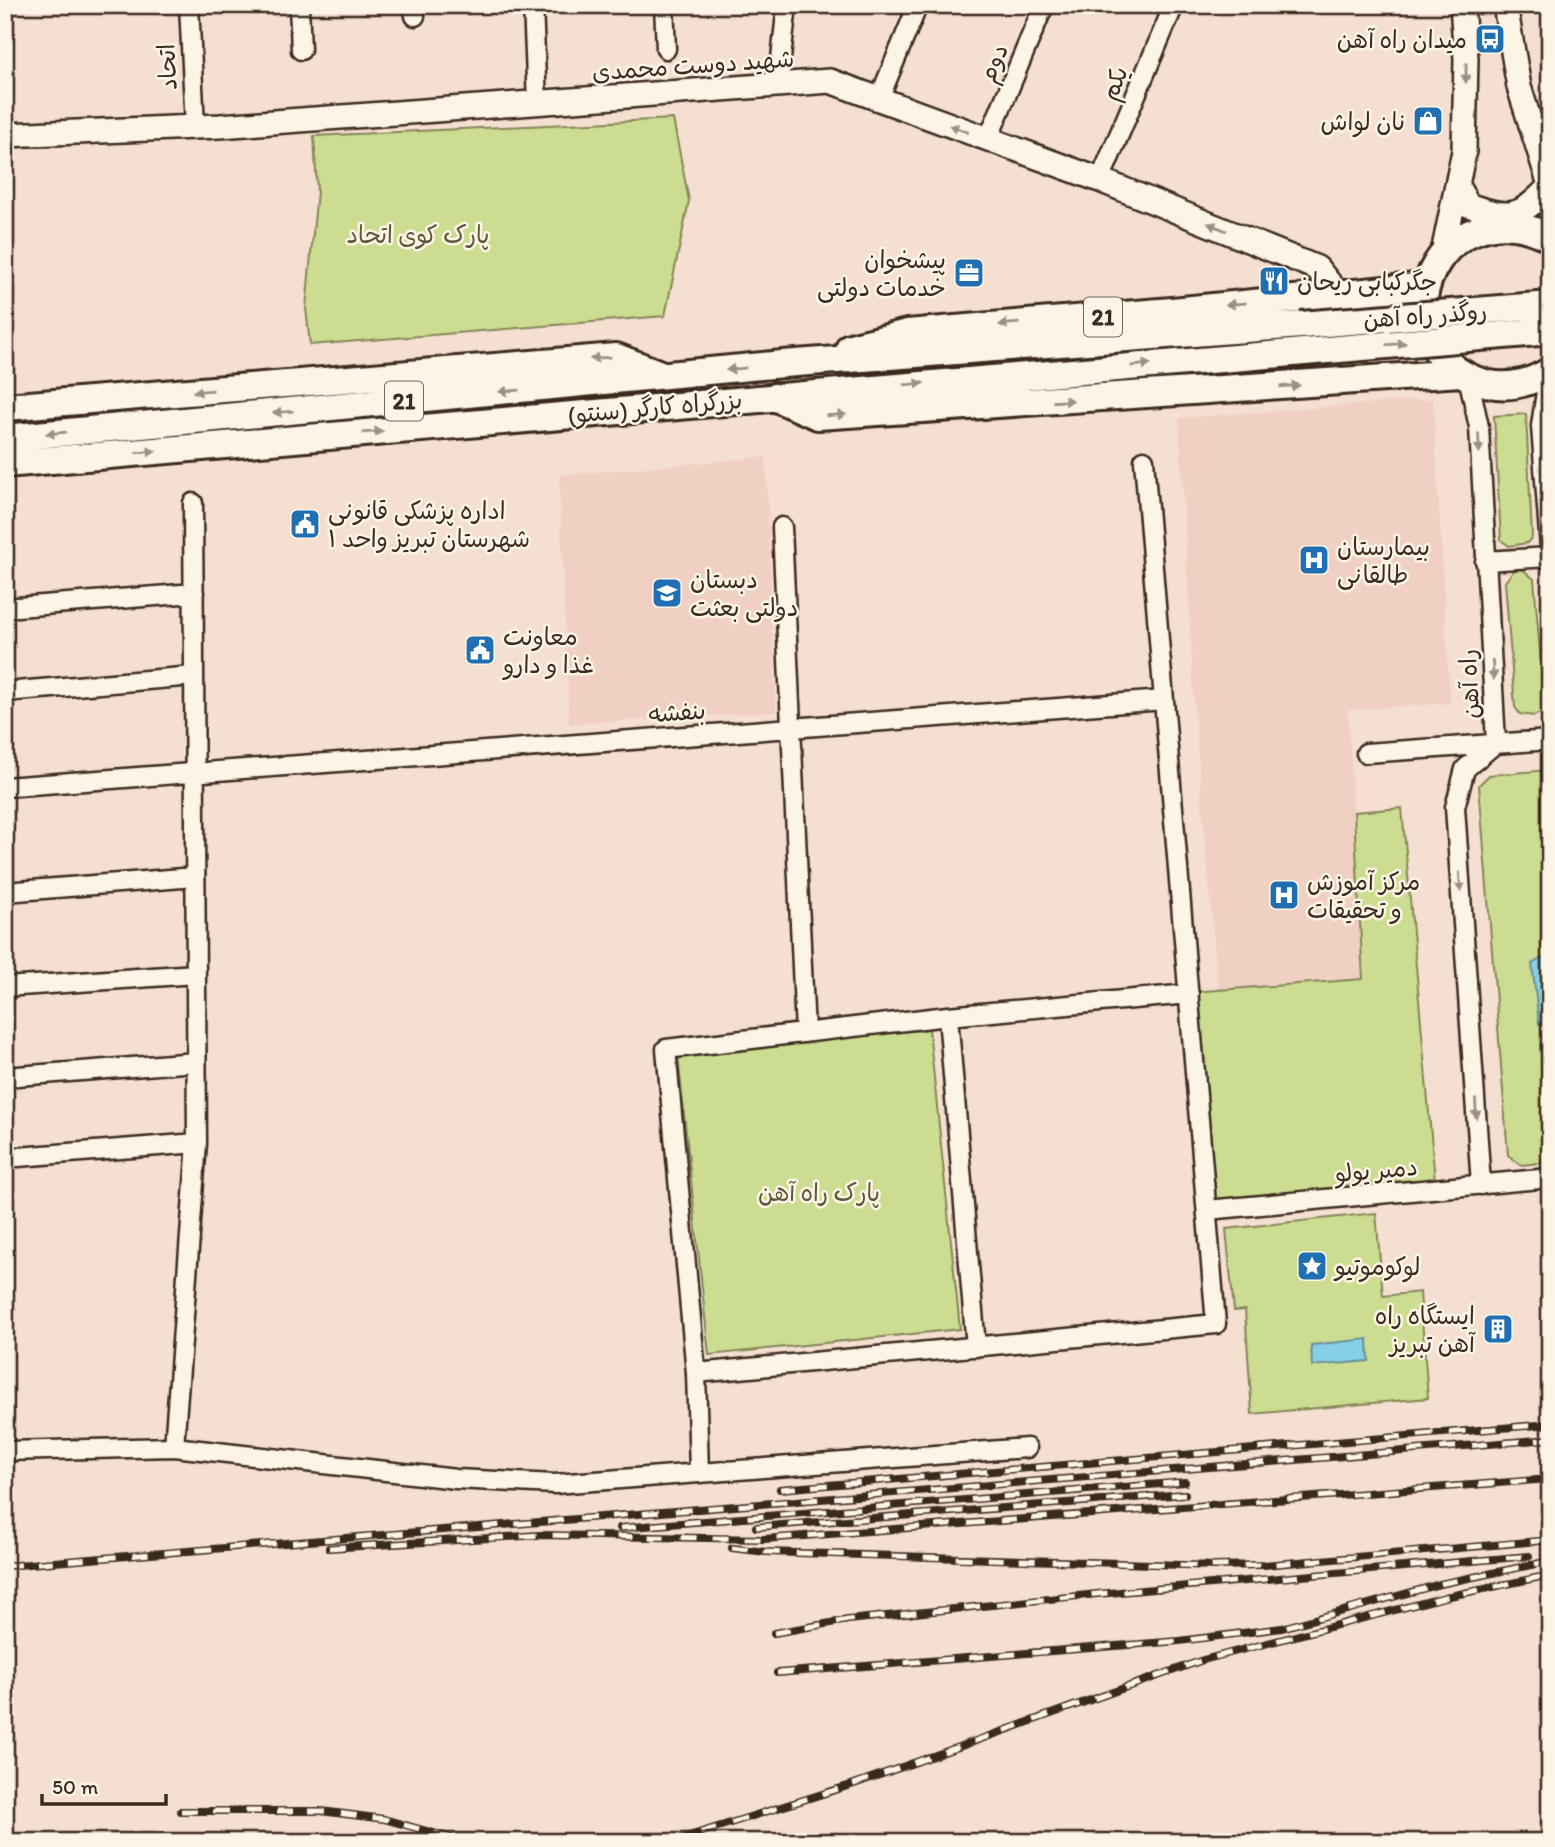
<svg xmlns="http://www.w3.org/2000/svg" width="1555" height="1847" viewBox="0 0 1555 1847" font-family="Itim,'Playpen Sans Arabic',sans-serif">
  <rect width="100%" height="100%" fill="#f5dfd1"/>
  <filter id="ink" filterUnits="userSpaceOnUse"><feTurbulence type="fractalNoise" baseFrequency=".0143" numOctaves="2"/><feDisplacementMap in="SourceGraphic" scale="14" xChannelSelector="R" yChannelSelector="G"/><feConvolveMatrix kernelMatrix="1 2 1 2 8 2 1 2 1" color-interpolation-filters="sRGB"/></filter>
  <g filter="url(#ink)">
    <path fill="#f0d0c3" d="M1433,399L1450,703L1348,710L1363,979L1218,990L1195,719L1179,418Z
      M766,457L776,712L569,724L559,475Z"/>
    <path fill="#ccdd91" stroke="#848458" stroke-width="2" d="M673,119L689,201L665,316L310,345L306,308L317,191L314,136Z
      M1526,414L1532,537L1527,543L1509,546L1501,540L1494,416Z
      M1522,569L1534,579L1544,702L1542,712L1534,716L1520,714L1515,707L1505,582L1514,570Z
      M1550,770V1162L1521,1165L1508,1155L1479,785L1489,775Z
      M1402,808L1435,1181L1212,1204L1192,992L1363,979L1354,812Z
      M929,1029L960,1329L709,1355L678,1055Z
      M1376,1213L1383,1296L1420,1292L1428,1398L1252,1414L1245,1310L1234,1311L1226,1229Z"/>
    <path fill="#86d0e7" stroke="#688e97" stroke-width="2" d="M1542,958L1550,964V1105L1545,1104L1540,1044L1546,1037V1028L1539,1024L1532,964Z
      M1368,1339L1369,1361L1312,1366L1311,1345Z"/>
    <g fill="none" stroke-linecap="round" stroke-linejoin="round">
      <g stroke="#3b2a1e" stroke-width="23">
        <path id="minor" d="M189,5L195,127
          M299,5L301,50
          M414,5L415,16
          M533,5L537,103
          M664,5L666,49
          M778,85L787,5
          M879,99L918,5
          M988,139L1044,5
          M1100,180L1174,5
          M1549,371L1541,426L1550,548
          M1468,376L1479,427L1496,743L1465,769L1455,807L1481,1185
          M782,527L805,1033
          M1485,561L1550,557
          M5,608L194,593
          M5,692L194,676
          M1366,753L1550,740
          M5,787L1164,700
          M5,892L195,877
          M5,987L196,974
          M948,1016L976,1347
          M5,1077L196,1062
          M5,1158L197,1143L193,503
          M1207,1210L1550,1178
          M696,1373L1216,1324L1144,460
          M174,1447L197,1143
          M5,1451L174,1447L456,1479L555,1484L1027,1448
          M699,1472L696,1373L666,1049L948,1016L1189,994"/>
      </g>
      <g stroke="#3b2a1e" stroke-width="28">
        <path id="major" d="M1505,5L1519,87L1550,185
          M5,135L220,126L830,81L1100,180L1317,268L1338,294
          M1457,186L1468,205C1510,220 1520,218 1550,186
          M1443,253L1464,151L1466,59L1462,5"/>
      </g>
      <g stroke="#3b2a1e" stroke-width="32">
        <path id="highway" d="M1550,238C1442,181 1371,334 1473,379C1500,390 1526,386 1550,371
          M850,347L907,333L1172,311L1426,286
          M774,397L818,416L1461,373
          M5,407L616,357L660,374
          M5,438L783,364L1301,325
          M5,464L1304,352"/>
      </g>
      <use href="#minor" stroke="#fcf5e5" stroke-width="18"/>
      <use href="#major" stroke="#fcf5e5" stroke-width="23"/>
      <use href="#highway" stroke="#fcf5e5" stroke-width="26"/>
      <g stroke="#3b2a1e" stroke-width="8">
        <path id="rail" d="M780,1489L1550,1424
          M756,1527L1185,1494
          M620,1528L1185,1482
          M329,1548L540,1535L764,1539L1550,1479
          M732,1548L766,1552L1215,1566L1264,1565L1550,1540
          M5,1566L1550,1439
          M774,1633L848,1620L1097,1594L1529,1556
          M777,1673L1179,1641L1282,1628L1440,1584L1550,1561
          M181,1811H321L384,1819L466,1842
          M670,1842L854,1784L1203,1660L1445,1597L1550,1575"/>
      </g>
      <use href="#rail" stroke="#fcf5e5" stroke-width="5" stroke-dasharray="16" stroke-linecap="butt"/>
      <g stroke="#3b2a1e" stroke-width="32" stroke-linecap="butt">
        <path id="highway-bridge" d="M1301,325L1550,305
          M1304,352L1550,331"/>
      </g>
      <use href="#highway-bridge" stroke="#fcf5e5" stroke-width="26"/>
    </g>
    <defs><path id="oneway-solid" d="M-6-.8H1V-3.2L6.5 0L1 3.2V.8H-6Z" transform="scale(1.75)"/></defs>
    <g fill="#9c9082">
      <use href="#oneway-solid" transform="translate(1466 73) rotate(91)"/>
      <use href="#oneway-solid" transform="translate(959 129) rotate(-160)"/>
      <use href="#oneway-solid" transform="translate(1217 227) rotate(-158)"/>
      <use href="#oneway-solid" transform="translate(1236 304) rotate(174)"/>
      <use href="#oneway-solid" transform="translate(1009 324) rotate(175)"/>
      <use href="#oneway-solid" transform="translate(1396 344) rotate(-5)"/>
      <use href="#oneway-solid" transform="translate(600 358) rotate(175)"/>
      <use href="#oneway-solid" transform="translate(1141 365) rotate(-5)"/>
      <use href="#oneway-solid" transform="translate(736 369) rotate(174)"/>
      <use href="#oneway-solid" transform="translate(914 384) rotate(-5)"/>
      <use href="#oneway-solid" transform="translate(1290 386) rotate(-4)"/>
      <use href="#oneway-solid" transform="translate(203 391) rotate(175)"/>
      <use href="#oneway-solid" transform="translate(509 391) rotate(175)"/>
      <use href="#oneway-solid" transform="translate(1063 401) rotate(-4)"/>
      <use href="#oneway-solid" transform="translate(283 412) rotate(175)"/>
      <use href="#oneway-solid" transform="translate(836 415) rotate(-4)"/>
      <use href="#oneway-solid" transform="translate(373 432) rotate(-5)"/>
      <use href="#oneway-solid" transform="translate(56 433) rotate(175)"/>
      <use href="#oneway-solid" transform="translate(1479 443) rotate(87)"/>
      <use href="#oneway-solid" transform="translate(146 452) rotate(-5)"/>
      <use href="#oneway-solid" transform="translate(1493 670) rotate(86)"/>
      <use href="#oneway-solid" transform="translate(1460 882) rotate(86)"/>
      <use href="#oneway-solid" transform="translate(1476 1109) rotate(87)"/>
    </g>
  </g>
  <defs>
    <g id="bus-square" transform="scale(1.575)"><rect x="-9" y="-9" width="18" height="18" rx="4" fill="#1f6fb2" stroke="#fcf5e5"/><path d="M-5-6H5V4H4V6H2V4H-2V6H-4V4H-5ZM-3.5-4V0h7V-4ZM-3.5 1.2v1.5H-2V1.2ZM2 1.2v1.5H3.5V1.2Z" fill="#fff"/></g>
    <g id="shop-square" transform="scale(1.575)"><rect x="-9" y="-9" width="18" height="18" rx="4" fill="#1f6fb2" stroke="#fcf5e5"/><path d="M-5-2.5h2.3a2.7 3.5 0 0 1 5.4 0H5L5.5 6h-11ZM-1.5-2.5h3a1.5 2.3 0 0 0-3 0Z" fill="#fff"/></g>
    <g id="office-square" transform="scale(1.575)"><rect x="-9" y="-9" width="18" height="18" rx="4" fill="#1f6fb2" stroke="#fcf5e5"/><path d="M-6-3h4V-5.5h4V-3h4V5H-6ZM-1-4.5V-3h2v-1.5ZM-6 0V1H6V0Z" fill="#fff"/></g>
    <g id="restaurant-square" transform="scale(1.575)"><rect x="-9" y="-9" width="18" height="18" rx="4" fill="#1f6fb2" stroke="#fcf5e5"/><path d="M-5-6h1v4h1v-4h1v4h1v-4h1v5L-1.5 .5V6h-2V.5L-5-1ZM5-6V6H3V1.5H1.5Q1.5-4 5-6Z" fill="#fff"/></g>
    <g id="civic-square" transform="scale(1.575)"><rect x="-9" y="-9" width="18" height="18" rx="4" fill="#1f6fb2" stroke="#fcf5e5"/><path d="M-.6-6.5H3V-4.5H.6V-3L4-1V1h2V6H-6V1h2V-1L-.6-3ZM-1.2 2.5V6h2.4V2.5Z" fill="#fff"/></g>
    <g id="hospital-square" transform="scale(1.575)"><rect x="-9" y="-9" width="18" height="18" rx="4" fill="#1f6fb2" stroke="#fcf5e5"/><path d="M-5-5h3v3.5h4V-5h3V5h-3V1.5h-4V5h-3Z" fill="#fff"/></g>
    <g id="school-square" transform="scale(1.575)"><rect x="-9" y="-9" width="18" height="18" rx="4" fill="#1f6fb2" stroke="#fcf5e5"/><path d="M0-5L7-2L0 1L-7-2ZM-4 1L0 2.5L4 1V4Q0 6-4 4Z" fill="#fff"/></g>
    <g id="sight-square" transform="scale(1.575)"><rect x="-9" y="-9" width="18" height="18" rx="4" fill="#1f6fb2" stroke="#fcf5e5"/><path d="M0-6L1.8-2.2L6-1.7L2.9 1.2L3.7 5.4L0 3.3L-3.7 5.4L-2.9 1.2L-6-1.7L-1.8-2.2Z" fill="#fff"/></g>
    <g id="building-square" transform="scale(1.575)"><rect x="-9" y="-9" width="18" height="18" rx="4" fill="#1f6fb2" stroke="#fcf5e5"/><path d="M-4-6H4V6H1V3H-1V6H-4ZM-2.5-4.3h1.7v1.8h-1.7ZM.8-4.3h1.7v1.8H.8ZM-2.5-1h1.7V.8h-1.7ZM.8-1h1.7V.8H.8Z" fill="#fff"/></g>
  </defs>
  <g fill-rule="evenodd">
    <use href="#bus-square" x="1490" y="39"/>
    <use href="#shop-square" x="1428" y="121"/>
    <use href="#office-square" x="969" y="273"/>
    <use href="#restaurant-square" x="1274" y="281"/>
    <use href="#civic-square" x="305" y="524"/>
    <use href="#hospital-square" x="1314" y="560"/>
    <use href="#school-square" x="667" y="593"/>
    <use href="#civic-square" x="480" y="650"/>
    <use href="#hospital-square" x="1284" y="895"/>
    <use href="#sight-square" x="1312" y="1266"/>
    <use href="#building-square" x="1498" y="1329"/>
  </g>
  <g text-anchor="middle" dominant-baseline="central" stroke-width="5" stroke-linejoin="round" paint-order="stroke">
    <g fill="#fcf5e5" stroke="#75675a" stroke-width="2">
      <rect x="1084" y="297.5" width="38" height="39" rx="5"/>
      <rect x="385" y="381.5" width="38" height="39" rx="5"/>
    </g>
    <g font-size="23" font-weight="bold" fill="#3b2a1e">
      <text x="1103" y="317">21</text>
      <text x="404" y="401">21</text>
    </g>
    <g font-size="24" fill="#3b2a1e" stroke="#fcf5e5" text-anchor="start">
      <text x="1467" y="39" text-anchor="end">میدان راه آهن</text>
      <text x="1405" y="121" text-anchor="end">نان لواش</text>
      <text x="946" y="259" text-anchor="end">پیشخوان<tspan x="946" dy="28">خدمات دولتی</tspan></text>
      <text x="1297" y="281">جگرکبابی ریحان</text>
      <text x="328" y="510">اداره پزشکی قانونی<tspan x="328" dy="28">شهرستان تبریز واحد ۱</tspan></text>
      <text x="1337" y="546">بیمارستان<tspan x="1337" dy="28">طالقانی</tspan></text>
      <text x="690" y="579">دبستان<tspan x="690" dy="28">دولتی بعثت</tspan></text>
      <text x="503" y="636">معاونت<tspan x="503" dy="28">غذا و دارو</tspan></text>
      <text x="1307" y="881">مرکز آموزش<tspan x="1307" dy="28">و تحقیقات</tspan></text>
      <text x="1335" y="1266">لوکوموتیو</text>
      <text x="1475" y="1315" text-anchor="end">ایستگاه راه<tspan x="1475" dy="28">آهن تبریز</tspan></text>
    </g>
    <g font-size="24" fill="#3b2a1e" stroke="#fcf5e5">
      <text transform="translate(993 63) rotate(-67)">دوم</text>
      <text transform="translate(693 65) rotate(-4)">شهید دوست محمدی</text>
      <text transform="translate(167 67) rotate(-93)">اتحاد</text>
      <text transform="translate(1114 83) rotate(-67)">یکم</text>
      <text transform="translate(1425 315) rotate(-4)">روگذر راه آهن</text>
      <text transform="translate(655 407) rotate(-5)">بزرگراه کارگر (سنتو)</text>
      <text transform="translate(1469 684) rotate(-93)">راه آهن</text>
      <text transform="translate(677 712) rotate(-4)">بنفشه</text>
      <text transform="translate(1376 1170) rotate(-5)">دمیر یولو</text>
    </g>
    <g font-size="24" fill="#5f573b" stroke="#fcf5e5">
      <text x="418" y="234">پارک کوی اتحاد</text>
      <text x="819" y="1192">پارک راه آهن</text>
    </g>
  </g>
  <rect width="1555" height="1847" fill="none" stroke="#fcf5e5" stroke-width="28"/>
  <rect x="14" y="14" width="1527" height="1819" fill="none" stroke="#3b2a1e" stroke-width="2.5" filter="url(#ink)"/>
  <path d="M42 1794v10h124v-10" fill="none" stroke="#3b2a1e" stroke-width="3.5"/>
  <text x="52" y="1794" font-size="21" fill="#3b2a1e" stroke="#fcf5e5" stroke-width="5" paint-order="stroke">50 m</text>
</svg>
